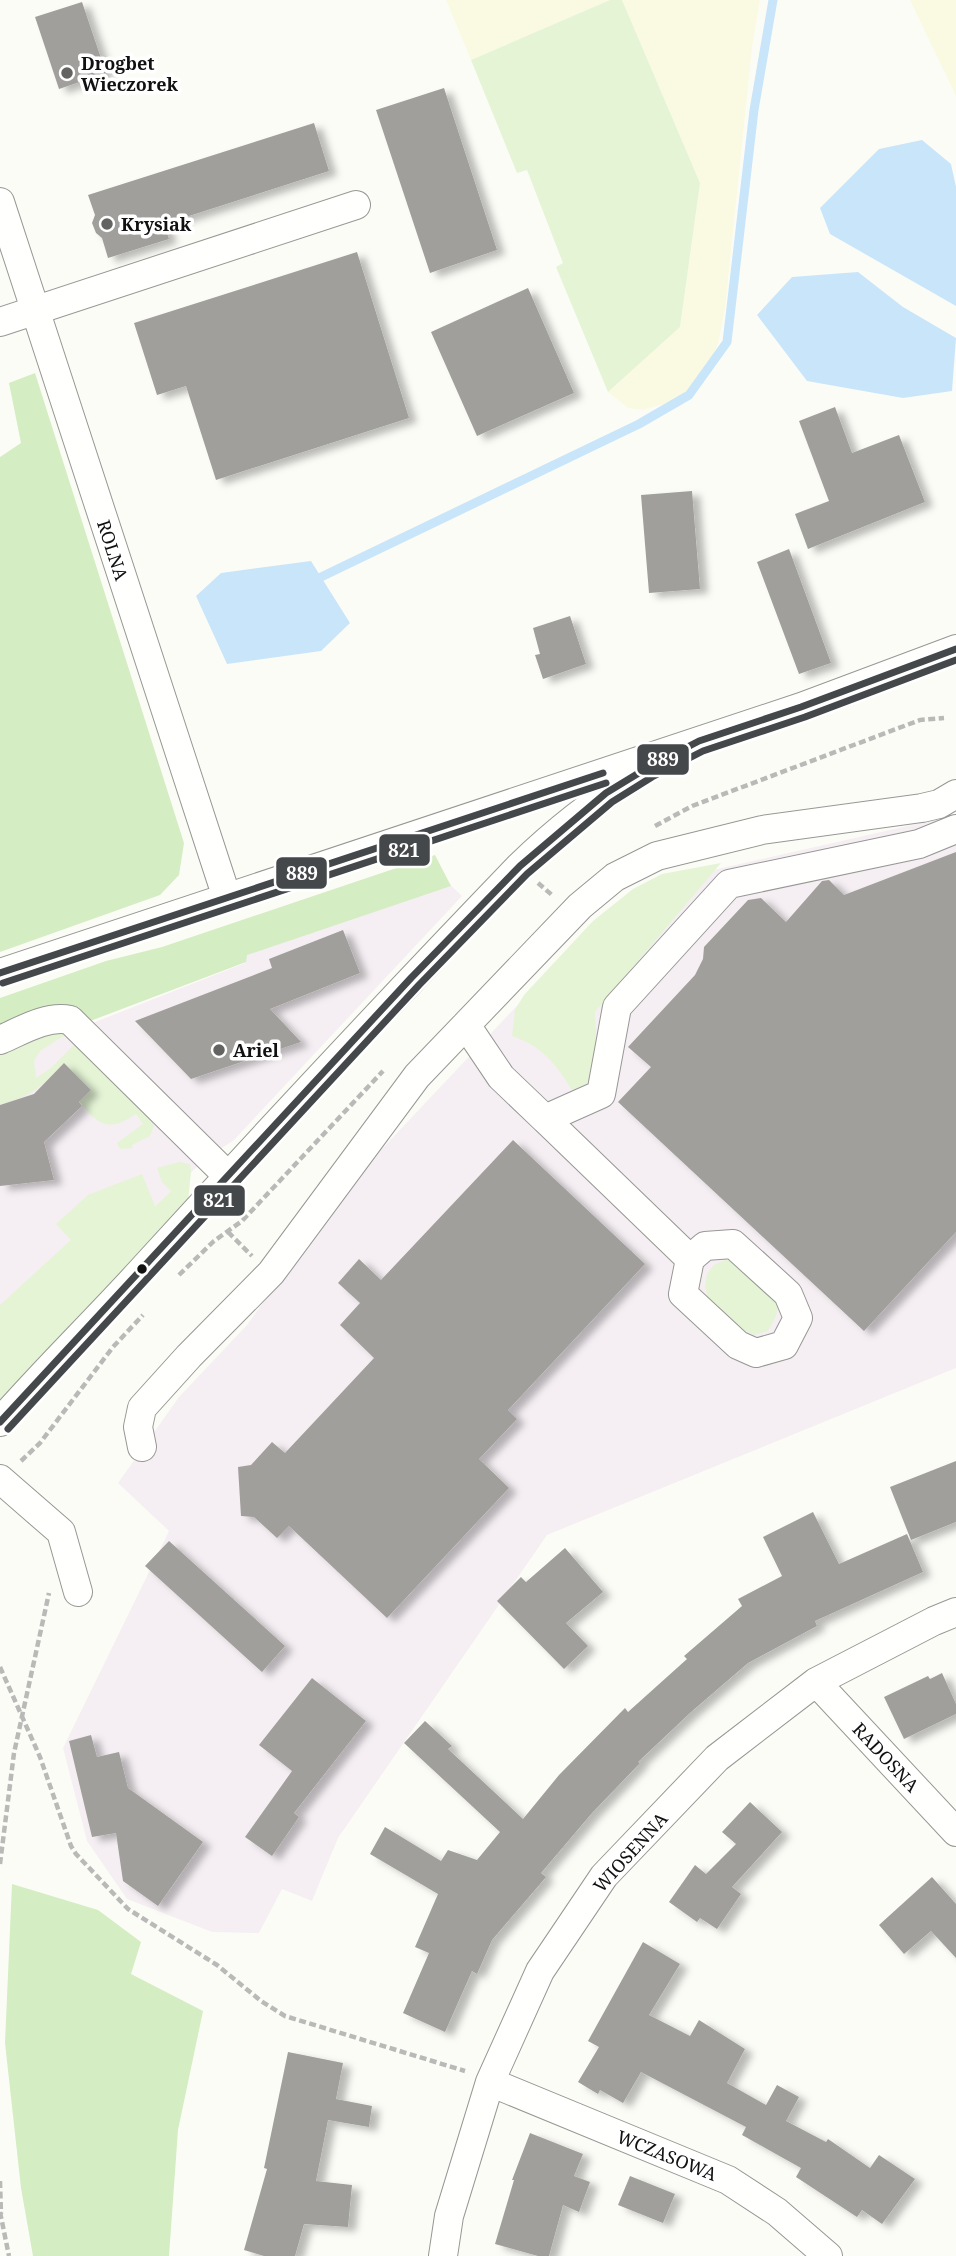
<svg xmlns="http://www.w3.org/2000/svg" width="956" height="2256" viewBox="0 0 956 2256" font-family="'Noto Serif',serif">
  <defs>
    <filter id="shadow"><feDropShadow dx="8" dy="4.5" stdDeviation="3.5" flood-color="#0004"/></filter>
  </defs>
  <rect width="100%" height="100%" fill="#fcfcf7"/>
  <path fill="#f5eff3" d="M956,815V1368L547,1535L338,1838L312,1901L282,1889L259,1933L212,1932L127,1899L87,1841L63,1748L169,1531L118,1483L179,1397L247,1325L347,1186L593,925L660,882Z
    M443,878L462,896L234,1140L219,1150L90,1024L245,963L241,950Z
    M59,1028L198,1166L0,1349V1051Z"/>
  <path fill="#fafae2" d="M446,0H610L471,60Z
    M622,0H760L752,48L725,309L718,344L705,373L695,386L680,399L643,410L628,408L608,392L680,327L700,183Z
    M910,0H956V96Z"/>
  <path fill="#e4f4d5" d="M610,0H622L700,183L680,327L608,392L556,267L563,263L527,170L517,173L471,60Z
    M721,863L595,1012C595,1032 601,1061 591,1078C587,1085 579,1087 572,1090C556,1064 542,1046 512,1036L515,1010L524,995L593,921L633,889L662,874Z
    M35,1031L70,1032L40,1051L34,1061L36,1078L51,1068L75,1044L151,1119L154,1126L150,1136L132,1145L133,1148L120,1149L117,1143L143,1124L136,1114C108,1133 99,1125 79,1102L91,1089L64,1063C39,1089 35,1094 0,1105V1046Z
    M179,1162L190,1164L191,1172L188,1201L0,1403V1305L71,1240L56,1224L88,1195L142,1174L155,1206L171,1191L162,1182L157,1168Z
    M725,1260L737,1261L777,1297C780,1312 775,1319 768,1331L754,1335L740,1329L708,1298L705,1287L707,1274L714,1265Z"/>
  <path fill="#d4edc2" d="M35,373L184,843L179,875L160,895L0,952V457L21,443L9,383Z
    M435,855L451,886L247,955L246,962L85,1023L67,1006L0,1031V998L106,961L162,947Z
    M12,1884L98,1910L141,1942L131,1974L203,2011L178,2130L169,2256H33L21,2188L5,2043Z"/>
  <path fill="#c9e5fa" d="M922,140L951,164L956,187V306L830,234L820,208L879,149Z
    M858,272L903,307L956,338L952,391L903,398L807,381L757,315L792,277Z
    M311,561L350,623L321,651L227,664L196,596L221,573Z"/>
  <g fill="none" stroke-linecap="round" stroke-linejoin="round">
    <path stroke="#c9e5fa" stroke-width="9" d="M321,577L639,424L689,395L727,342L754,110L773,0"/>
  </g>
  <path fill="#a19f9c" filter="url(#shadow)" d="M82,2L106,73L59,89L35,17Z
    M444,88L497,250L430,273L376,110Z
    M314,123L329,171L164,224L169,239L108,258L102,238L96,233L92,223L95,215L88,195Z
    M357,252L409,418L216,480L186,386L157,395L134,323Z
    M528,288L574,393L477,436L431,332Z
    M835,407L852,453L899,435L925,502L808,549L795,514L829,501L799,421Z
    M692,491L700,589L649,593L641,495Z
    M789,549L831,663L799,674L757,562Z
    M570,616L586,664L543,679L535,655L540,654L533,628Z
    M956,852V1232L864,1331L618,1102L651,1067L628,1047L695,975L703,959L704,947L748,900L761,898L786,922L822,881L829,880L844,895Z
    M343,930L360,973L270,1009L301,1042L191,1079L135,1021L272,968L269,959Z
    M64,1063L91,1090L79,1102L82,1106L44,1142L54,1180L0,1186V1105L34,1094Z
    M513,1140L645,1264L508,1410L517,1419L479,1459L509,1488L387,1618L289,1526L277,1538L254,1517L241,1516L238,1467L251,1465L272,1442L285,1453L374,1358L340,1325L360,1303L338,1283L359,1259L381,1280Z
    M956,1461V1522L911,1540L890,1487Z
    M813,1512L839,1564L907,1534L923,1572L815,1621L817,1626L748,1663L691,1712L638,1762L640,1763L592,1813L541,1873L546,1877L492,1940L477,1974L472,1971L445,2032L403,2013L429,1953L415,1947L438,1894L370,1854L385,1827L441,1861L448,1850L477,1860L500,1832L404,1743L425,1721L452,1746L448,1749L523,1819L559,1775L625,1708L628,1712L687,1659L684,1656L742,1606L738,1599L782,1576L763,1537Z
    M169,1541L285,1646L262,1672L145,1566Z
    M565,1548L603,1592L566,1623L588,1646L564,1669L497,1601L521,1577L526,1582Z
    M942,1673L956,1704V1714L904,1739L884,1697L928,1676L930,1679Z
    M312,1678L366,1721L294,1813L299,1817L272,1856L245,1837L292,1771L259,1745Z
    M91,1735L97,1757L119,1752L128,1788L203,1842L158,1906L123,1881L116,1833L92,1837L69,1741Z
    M750,1802L782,1832L732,1887L741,1894L717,1929L700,1918L697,1922L669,1902L695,1865L706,1874L736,1844L722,1832Z
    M932,1877L956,1904V1958L931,1931L904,1954L879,1925Z
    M643,1942L680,1964L649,2015L690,2036L699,2020L745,2049L727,2083L766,2105L777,2085L799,2097L786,2121L826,2142L828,2139L870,2168L879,2155L915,2179L882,2224L862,2210L857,2217L796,2177L801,2168L742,2135L746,2127L641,2072L623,2103L600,2090L598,2094L578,2082L599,2047L588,2041Z
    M288,2052L343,2063L336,2099L372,2106L369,2127L328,2120L316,2181L352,2185L348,2227L304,2224L295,2256H264L244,2250L267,2169L264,2168Z
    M530,2133L583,2154L574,2176L590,2182L579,2212L563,2205L549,2256H538L495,2244L514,2180H512Z
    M630,2176L675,2194L663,2223L618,2205Z"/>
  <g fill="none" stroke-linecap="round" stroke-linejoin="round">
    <g stroke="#979795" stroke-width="30">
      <path id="minor" d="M0,202L227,898
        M0,322L356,205
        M0,973L801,707L956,649
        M466,1025L501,1077L545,1119L601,1094L617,1007L729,884L919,844L956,829
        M0,1040C21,1031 46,1015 70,1020L227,1175
        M545,1119L690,1259
        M733,1244L788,1294L798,1318L784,1345L756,1353L738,1345L683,1294L690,1259L705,1246Z
        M0,1422C46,1369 97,1320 144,1268C268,1132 393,998 520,866C557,830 597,799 641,772
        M142,1447L138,1427L142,1408L189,1356L271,1273L417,1076L580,906L615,877L657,856L762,830L922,808L939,804L956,794
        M0,1479L61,1532L78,1592
        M816,1682L956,1832
        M490,2082L728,2180L777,2212L828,2256
        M443,2256L449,2216L490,2082L540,1971L604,1876L717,1758L816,1682L934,1621L956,1612"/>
    </g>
    <path stroke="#b9b9b8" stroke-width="4.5" stroke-dasharray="7 3.5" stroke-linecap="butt" d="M655,826L692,806L920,720L944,718
      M538,883L552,895
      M228,1232L252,1256
      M179,1275L214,1241L242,1221L383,1071
      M21,1461L40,1443L113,1347L143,1315
      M0,1667L40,1757L71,1846L76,1854L128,1909L217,1965L261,2001L285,2016L465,2071
      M0,1864L14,1753L49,1593
      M0,2181L1,2214
      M0,2212L9,2256"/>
    <use href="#minor" stroke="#fffffe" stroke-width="28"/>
    <g stroke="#fff" stroke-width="12">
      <path id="bus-1" d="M0,973L603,773
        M0,1422L411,978L520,866L606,793L647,768L699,741L801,707L956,649"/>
    </g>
    <g stroke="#fff" stroke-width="12">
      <path id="bus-2" d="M3,983L606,783
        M8,1429L419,985L527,874L612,802L652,777L703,751L805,717L956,660"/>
    </g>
    <use href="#bus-1" stroke="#45484a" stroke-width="7"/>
    <use href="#bus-2" stroke="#45484a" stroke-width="7"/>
  </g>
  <g fill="#636362" stroke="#fff" stroke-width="2.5">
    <circle cx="67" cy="73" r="7"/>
    <circle cx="107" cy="224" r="7"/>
    <circle cx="219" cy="1050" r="7"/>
  </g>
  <circle fill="#111" stroke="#fff" stroke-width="2.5" cx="142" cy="1269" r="6"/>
  <g text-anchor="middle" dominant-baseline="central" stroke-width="7" stroke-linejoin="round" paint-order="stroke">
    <g font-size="18" font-weight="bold" fill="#111" stroke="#fff" text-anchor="start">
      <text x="81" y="63">Drogbet<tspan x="81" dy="21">Wieczorek</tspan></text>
      <text x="121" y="224">Krysiak</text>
      <text x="233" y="1050">Ariel</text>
    </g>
    <g font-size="18" fill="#111" stroke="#fff">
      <text transform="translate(113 550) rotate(72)">ROLNA</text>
      <text transform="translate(886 1757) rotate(47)">RADOSNA</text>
      <text transform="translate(630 1852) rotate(-48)">WIOSENNA</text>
      <text transform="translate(667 2155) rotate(22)">WCZASOWA</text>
    </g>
  </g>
  <g stroke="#fff" stroke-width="2.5">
    <rect x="636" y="743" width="54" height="33" rx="7" fill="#45484a"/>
    <rect x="378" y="833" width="53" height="34" rx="7" fill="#45484a"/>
    <rect x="275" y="856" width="53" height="34" rx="7" fill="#45484a"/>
    <rect x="193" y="1184" width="53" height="33" rx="7" fill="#45484a"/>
  </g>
  <g font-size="19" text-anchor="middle" font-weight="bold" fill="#fff">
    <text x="663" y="766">889</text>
    <text x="404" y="857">821</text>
    <text x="302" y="880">889</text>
    <text x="219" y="1207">821</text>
  </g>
</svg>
